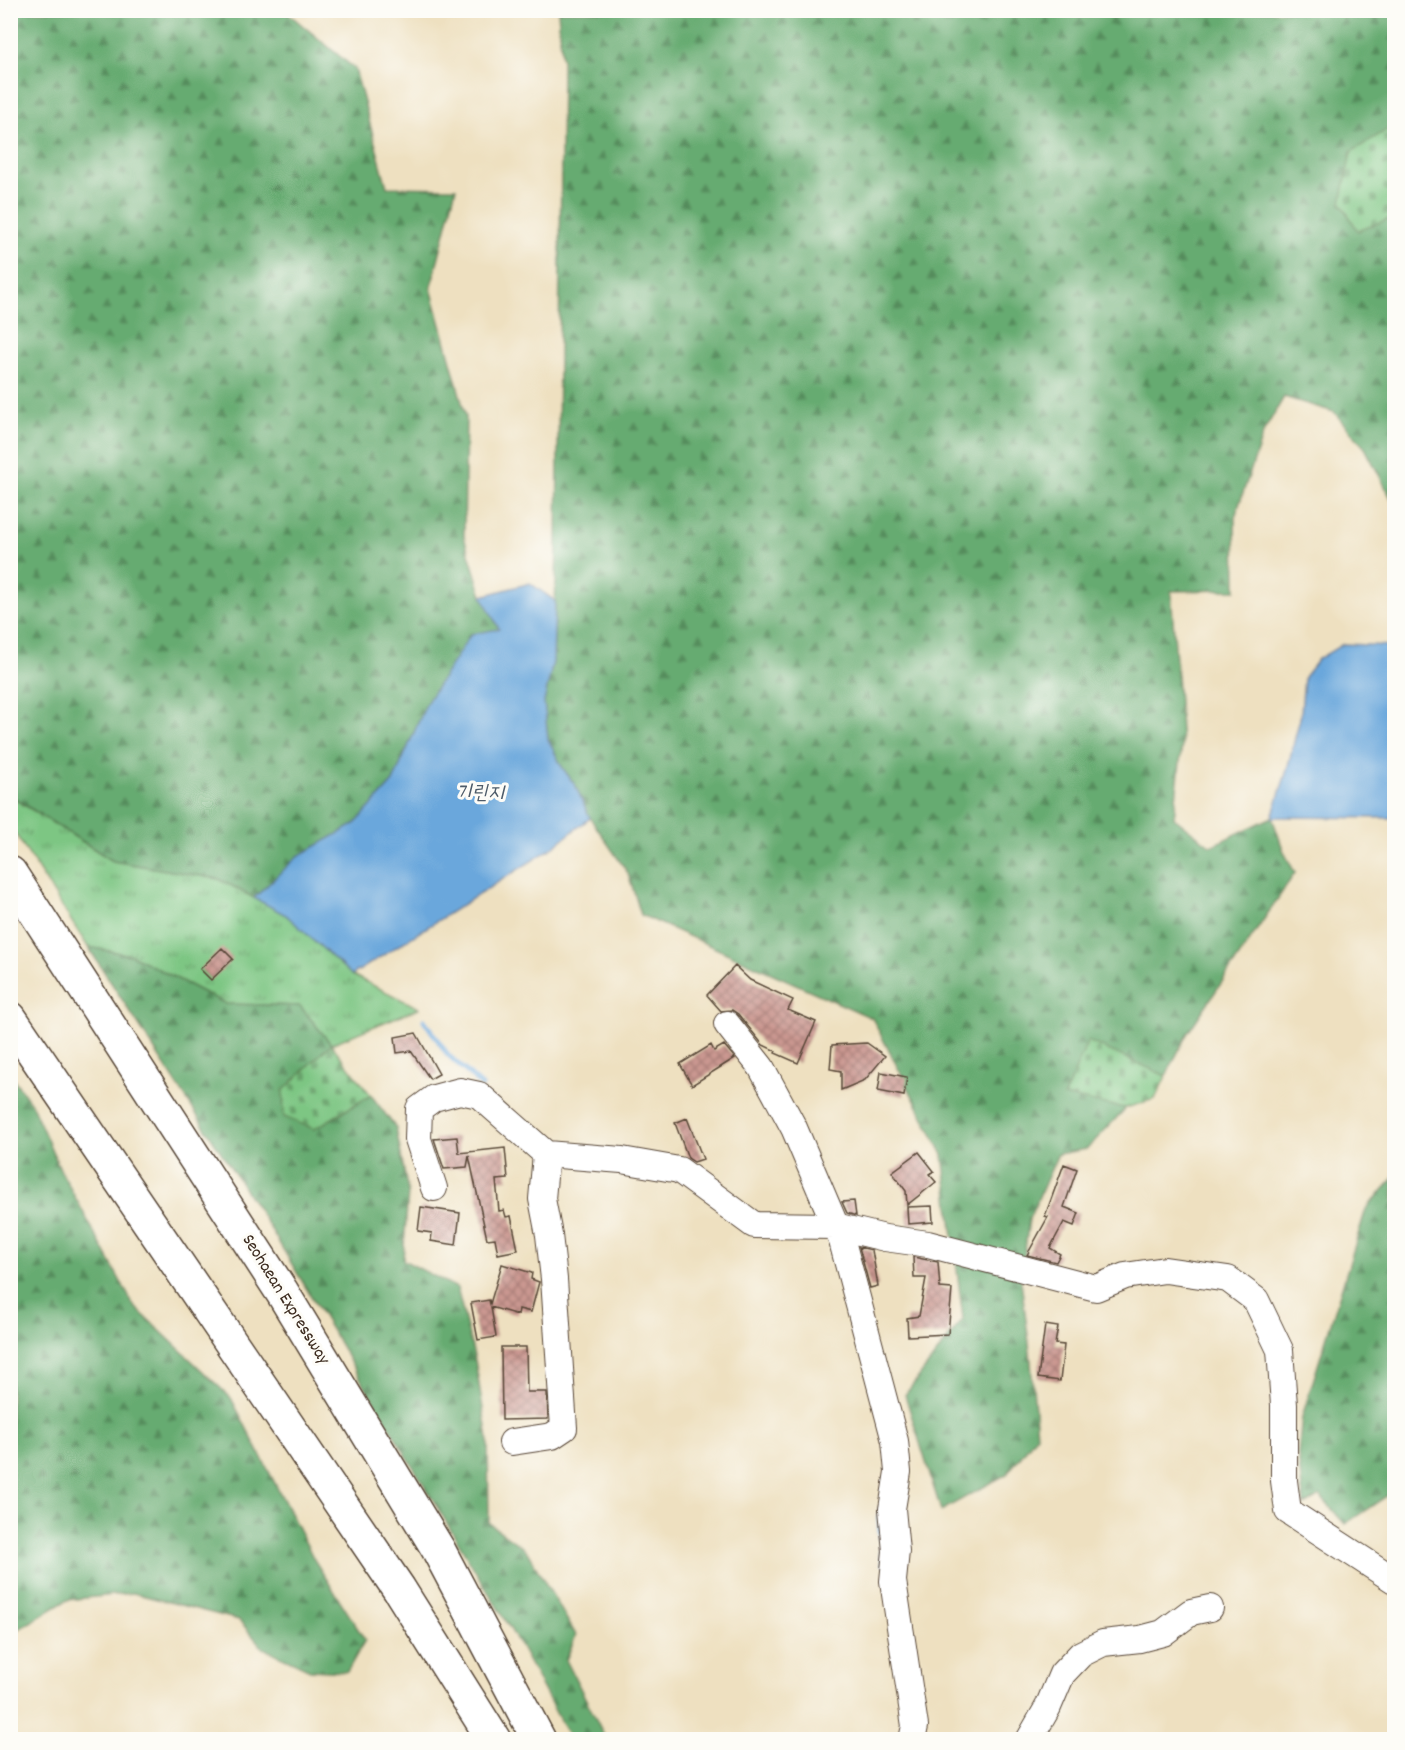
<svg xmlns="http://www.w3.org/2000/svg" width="1405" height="1750" viewBox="0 0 1405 1750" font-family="Dekko,'Poor Story',sans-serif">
  <defs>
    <pattern id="grass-tufts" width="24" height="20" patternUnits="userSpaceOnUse" patternTransform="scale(1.5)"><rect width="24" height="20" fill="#7dc683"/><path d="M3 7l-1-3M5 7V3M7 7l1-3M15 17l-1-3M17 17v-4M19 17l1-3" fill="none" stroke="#68a16b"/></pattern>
    <pattern id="forest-firs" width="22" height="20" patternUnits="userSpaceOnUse" patternTransform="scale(1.5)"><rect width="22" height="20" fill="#66ab71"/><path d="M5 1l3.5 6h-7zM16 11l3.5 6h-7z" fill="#558b5c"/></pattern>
    <pattern id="cemetery-stones" width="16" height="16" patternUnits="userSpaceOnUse" patternTransform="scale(1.5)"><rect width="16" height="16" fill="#7dc683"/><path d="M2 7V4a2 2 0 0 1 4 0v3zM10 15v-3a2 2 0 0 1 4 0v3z" fill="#68a16b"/></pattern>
    <pattern id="building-cross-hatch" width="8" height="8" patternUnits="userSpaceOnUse" patternTransform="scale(1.5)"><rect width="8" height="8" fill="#cb9891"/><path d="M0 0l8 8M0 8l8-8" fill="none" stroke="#a67c76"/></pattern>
  </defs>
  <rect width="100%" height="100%" fill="#fdfcf7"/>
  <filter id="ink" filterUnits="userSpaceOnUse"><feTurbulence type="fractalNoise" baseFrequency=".0167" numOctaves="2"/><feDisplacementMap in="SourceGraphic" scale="12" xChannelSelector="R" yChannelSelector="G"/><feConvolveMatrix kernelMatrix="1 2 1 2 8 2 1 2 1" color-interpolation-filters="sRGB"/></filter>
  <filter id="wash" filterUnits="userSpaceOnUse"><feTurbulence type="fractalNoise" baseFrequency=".008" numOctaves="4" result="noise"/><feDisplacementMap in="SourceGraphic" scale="24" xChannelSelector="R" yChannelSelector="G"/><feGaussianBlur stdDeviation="1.35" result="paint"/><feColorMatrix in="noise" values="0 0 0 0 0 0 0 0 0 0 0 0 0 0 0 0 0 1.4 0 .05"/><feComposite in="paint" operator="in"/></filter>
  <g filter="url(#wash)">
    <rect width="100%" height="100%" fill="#eee0c0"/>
    <path fill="url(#grass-tufts)" stroke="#5c7850" stroke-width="1.5" d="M10,796L113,861L220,879L286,915L352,975L419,1008L331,1044L300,1006L226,1004L131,955L88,947L11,827Z"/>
    <path fill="url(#forest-firs)" stroke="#506a48" stroke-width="1.5" d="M10,11H289V14L355,69L387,187L456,188L431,288L466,417L464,537L482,596L500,629L427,702L393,782L354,825L298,856L254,898L219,879L113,861L11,796Z
      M558,11H1394V504L1365,448L1334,412L1284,397L1264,431L1235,517L1236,590L1171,591L1182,744L1174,818L1211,846L1272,817L1284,852L1295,873L1187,1034L1166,1076L1088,1042L1064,1096L1126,1108L1087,1149L1058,1154L1029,1219L1021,1281L1030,1351L1037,1435L1007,1474L941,1511L905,1395L963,1319L943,1155L872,1018L641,915L628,873L590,818L575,785L562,767L548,739L544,702L553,662L557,548L562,63Z
      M88,947L131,955L226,1004L300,1006L331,1044L283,1091L314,1129L371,1095L396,1128L408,1192L403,1260L457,1288L475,1360L488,1439L489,1523L526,1550L576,1635L566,1660L606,1739H570L518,1642L272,1231Z
      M10,1074L32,1105L61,1171L134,1306L231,1398L315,1561L365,1640L347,1672L310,1670L263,1648L239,1620L133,1593L67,1600L11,1634Z
      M1394,1178V1491L1345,1524L1320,1496L1304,1505L1298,1455L1302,1417L1366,1209Z"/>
    <path fill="url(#cemetery-stones)" stroke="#5c7850" stroke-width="1.5" d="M1388,129L1394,131V217L1358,231L1341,203L1351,152Z
      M1088,1041L1166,1076L1155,1099L1126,1108L1064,1096Z
      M331,1044L371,1095L314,1129L284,1117L283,1091Z"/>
    <path fill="#6ba7dc" stroke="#53687d" stroke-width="1.5" d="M530,583L555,601L553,662L544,702L548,739L562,767L575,785L590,818L549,850L352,975L286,915L254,898L298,856L354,825L393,782L427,702L471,634L499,629L482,596Z
      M1343,644L1394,646V818L1272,817L1287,770L1301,714L1304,677L1318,659Z"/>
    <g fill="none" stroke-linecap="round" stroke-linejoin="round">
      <path stroke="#6ba7dc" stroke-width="5" d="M424,1020L448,1055L482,1086
        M881,1508L879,1518L883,1564"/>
    </g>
    <g id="blocks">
      <path fill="url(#building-cross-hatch)" d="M222,948L233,959L211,980L200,969Z
        M735,966L750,980L793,1000L788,1010L816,1022L798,1063L775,1053L776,1051L763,1045L738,1014L732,1010L721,1011L707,995Z
        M416,1033L439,1074L430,1079L411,1051L397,1053L395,1037Z
        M867,1043L885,1056L865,1080L841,1090V1071L830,1069L832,1045Z
        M711,1045L714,1051L724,1045L735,1058L692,1085L680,1064Z
        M881,1072L907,1077L904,1096L878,1091Z
        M687,1118L703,1159L694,1162L688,1158L675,1123Z
        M457,1137L459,1153L505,1148L508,1179L496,1180L499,1211L504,1210L506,1217L511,1216L518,1250L498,1254L495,1238L487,1239L469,1156L467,1167L444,1169L434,1139Z
        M919,1152L934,1171L929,1174L936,1182L907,1205L906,1191L892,1172Z
        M1064,1164L1077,1169L1064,1207L1079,1213L1074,1226L1064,1222L1050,1248L1060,1254L1056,1262L1027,1255L1048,1217L1045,1216Z
        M854,1201L856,1216L847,1213L842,1202Z
        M932,1206L933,1222L908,1224L907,1207Z
        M421,1207L460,1213L456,1245L431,1241L432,1233L418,1231Z
        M859,1247L872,1250L878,1286L870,1288Z
        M913,1257L938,1262L940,1288L952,1289L948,1334L908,1336L907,1318L919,1316L926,1278H914Z
        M502,1264L532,1273L531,1279L539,1282L531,1312L519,1309L518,1315L491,1307L496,1337L478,1340L471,1303L489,1300L490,1304Z
        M1045,1325L1058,1327L1055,1344L1064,1345L1060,1381L1038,1378Z
        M501,1347H526L527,1392H547L548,1419L502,1420Z"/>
    </g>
  </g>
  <g filter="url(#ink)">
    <use href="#blocks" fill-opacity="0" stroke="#564536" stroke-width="1.5"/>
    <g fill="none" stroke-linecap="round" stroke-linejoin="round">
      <g stroke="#564536" stroke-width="28">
        <path id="minor" d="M727,1024L761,1067L794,1128L842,1241L895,1441L898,1472L892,1509L896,1551L893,1581L915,1726L912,1740
          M434,1188L418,1139L419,1109L434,1098L460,1091L479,1095L546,1154L622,1160L679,1170L754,1225L835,1226L885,1238L928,1244L1096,1288L1125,1276L1165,1270L1228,1279L1256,1300L1280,1350L1284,1405V1481L1288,1511L1394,1580
          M512,1442L552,1436L564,1428L554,1279L549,1235L542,1199L546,1154
          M1029,1740L1048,1707L1062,1674L1081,1654L1103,1643L1140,1639L1163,1633L1191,1612L1210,1608"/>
      </g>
      <g stroke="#564536" stroke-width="36">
        <path id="highway" d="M10,873L282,1292L438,1549L539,1740
          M10,1018L399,1589L494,1740"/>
      </g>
      <use href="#minor" stroke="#fff" stroke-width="26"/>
      <use href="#highway" stroke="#fff" stroke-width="33"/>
    </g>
  </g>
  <g text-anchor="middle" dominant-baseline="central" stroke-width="6" stroke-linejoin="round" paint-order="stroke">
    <g font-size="18" fill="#3b2a1e" stroke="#fdfcf7">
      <text transform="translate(285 1300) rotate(58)">Seohaean Expressway</text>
    </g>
    <g font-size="20" font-style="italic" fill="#4e5c6a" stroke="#fdfcf7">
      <text x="480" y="794">기린지</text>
    </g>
  </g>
  <rect width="1405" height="1750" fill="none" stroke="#fdfcf7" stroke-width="36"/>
</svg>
